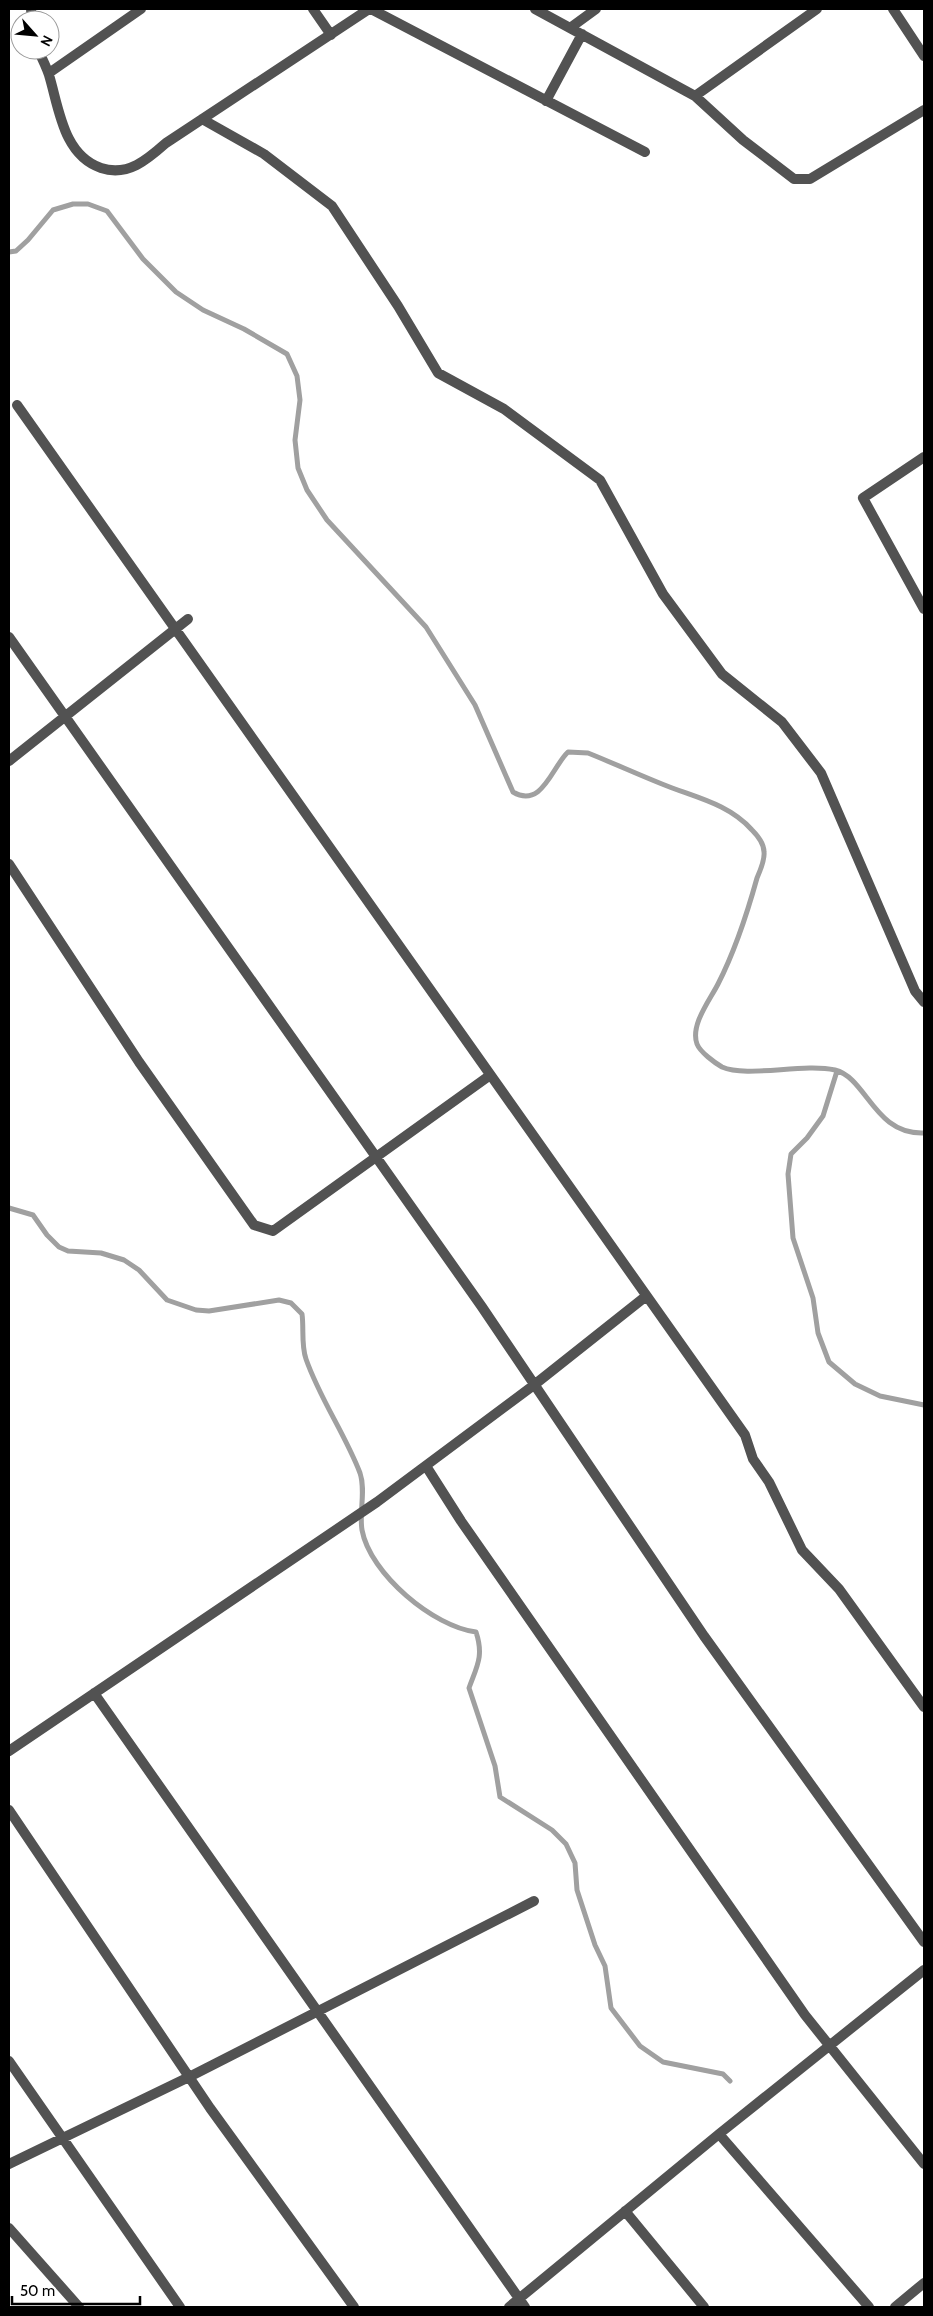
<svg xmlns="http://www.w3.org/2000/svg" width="933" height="2316" viewBox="0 0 933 2316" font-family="Cabin,sans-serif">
  <rect width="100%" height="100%" fill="#fff"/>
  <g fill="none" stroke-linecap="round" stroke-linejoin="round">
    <path stroke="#a0a0a0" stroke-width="5" d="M9,252L16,251L28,240L53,210L73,204H88L107,211L143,259L176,292L203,310L244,329L287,354L297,376L300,400L295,440L298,468L307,490L327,520L426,627L475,705L513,792C542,809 552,767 568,752L588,753C613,763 637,774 662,784C693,797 728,803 752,830C757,835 764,844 764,852C765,860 760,871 757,878C747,914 735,951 718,984C710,1000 690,1025 697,1044C700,1052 715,1063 722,1067C746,1078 803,1063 835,1070C867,1078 874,1135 924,1133
      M837,1071L823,1116L807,1138L791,1154L788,1174L793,1238L813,1298L818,1333L829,1362L855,1384L880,1396L924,1405
      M9,1208L33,1215L47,1235L59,1247L68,1251L101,1253L124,1260L139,1270L167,1300L196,1310L209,1311L279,1300L291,1303L302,1314C304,1328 301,1345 306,1359C320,1399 345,1434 360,1473C366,1490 359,1512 362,1530C370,1574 434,1627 476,1632C484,1656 477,1666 469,1688L495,1766L500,1797L552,1830L566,1844L575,1863L577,1890L595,1945L605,1966L611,2008L640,2046L663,2062L723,2074L730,2081"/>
    <path stroke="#525252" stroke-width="10" d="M31,9L32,20
      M313,9L331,35
      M371,9L645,152
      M535,9L695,96L743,140L794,179H810L924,110
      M893,9L924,56
      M570,28L596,9
      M38,50C42,58 46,66 49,75C59,108 63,155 101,168C128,177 148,159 166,143L369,9
      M49,73L141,9
      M695,96L817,9
      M546,101L582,34
      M202,119L264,154L332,206L398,306L438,373L504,409L600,480L663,594L722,674L782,722L821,773L915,991L924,1002
      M17,405L745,1435L753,1459L769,1482L802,1550L839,1589L924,1707
      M924,457L863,498L924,609
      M9,637L482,1307L704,1636L924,1942
      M9,761L188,619
      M9,864L139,1062L254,1225L273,1231L489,1076
      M426,1466L461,1521L805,2015L924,2164
      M94,1693L525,2307
      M9,1751L377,1502L534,1385L645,1297
      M9,1810L210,2108L354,2307
      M9,2061L180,2307
      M719,2134L869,2307
      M9,2164L189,2077L534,1901
      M625,2211L704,2307
      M9,2228L79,2307
      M509,2307L719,2134L924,1970
      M895,2307L924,2283"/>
  </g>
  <rect width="933" height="2316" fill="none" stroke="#000000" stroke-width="20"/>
  <g transform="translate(35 35) rotate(117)"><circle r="24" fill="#ffffff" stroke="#999999"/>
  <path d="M0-4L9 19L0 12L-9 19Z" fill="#000000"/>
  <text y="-8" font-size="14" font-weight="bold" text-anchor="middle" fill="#000000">N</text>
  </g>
  <path d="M12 2296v8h128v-8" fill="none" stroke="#000000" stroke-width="2.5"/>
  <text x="20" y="2296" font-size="15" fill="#000000" stroke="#ffffff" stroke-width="4" paint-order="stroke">50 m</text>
</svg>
